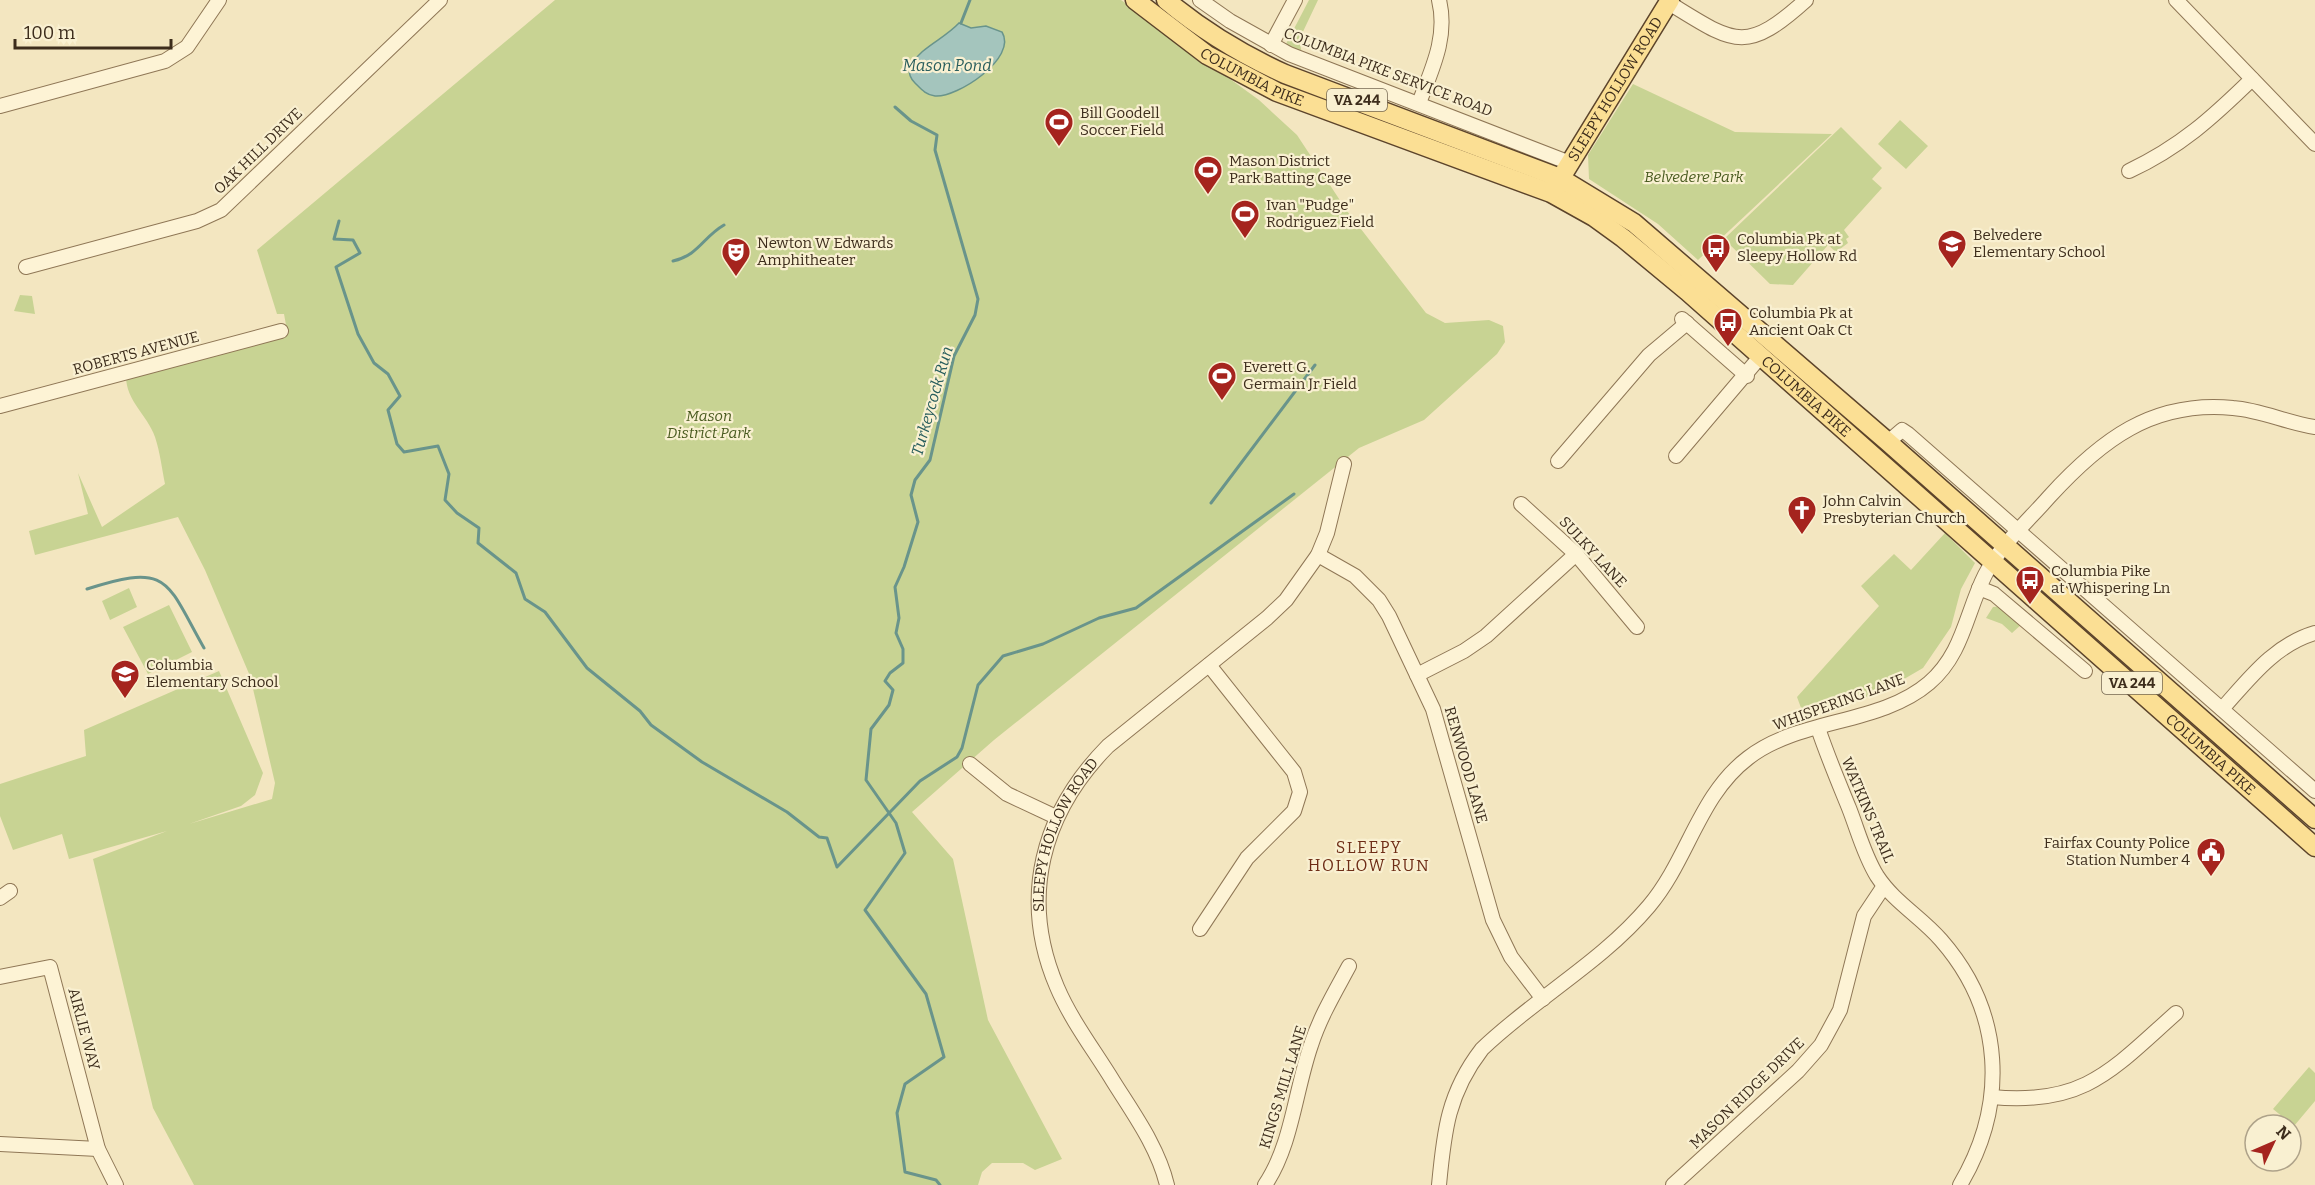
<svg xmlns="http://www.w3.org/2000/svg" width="2315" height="1185" viewBox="0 0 2315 1185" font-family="Bitter,serif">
  <rect width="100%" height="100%" fill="#f3e6c0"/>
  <path fill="#c8d393" d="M555,0H1121L1259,100L1297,135L1347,211L1426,313L1445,323L1489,320L1503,326L1505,342L1497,354L1424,420L1359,448L994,740L912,812L953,859L988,1020L1062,1159L1035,1170L1023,1163H992L982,1172L978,1185H194L153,1108L93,859L167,831L69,859L62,834L13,850L0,816V784L86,756L84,730L219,671L263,773L255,795L241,806L189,824L272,799L275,783L250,676L205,570L178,517L35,555L29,531L88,514L78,473L102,527L165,484C162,469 160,452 155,437C147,414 125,401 126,374L281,331L286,325L284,314H277L257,250Z
    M1309,0H1318L1299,40L1302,53L1285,46Z
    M1633,84L1735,132L1832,134L1698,260L1658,224L1589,179L1588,155Z
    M1900,120L1928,146L1906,169L1878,144Z
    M1841,127L1882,168L1872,179L1882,188L1844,230L1849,237L1846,239L1848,243L1836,252L1828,245L1793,285L1770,284L1724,239Z
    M20,295L32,296L35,314L14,311Z
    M1945,533L1975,563L1961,589L1951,627L1923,668L1880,693L1804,716L1797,697L1879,606L1861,586L1894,554L1911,570Z
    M129,588L137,607L110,620L102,601Z
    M169,605L192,652L148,674L123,627Z
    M2003,606L2023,623L2012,633L2002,624L1986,618L1993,607Z
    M2309,1067L2315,1073V1101L2294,1126L2273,1109Z"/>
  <path fill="#a4c5bd" stroke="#69948b" stroke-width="1.5" d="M959,23L971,28L986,26L1002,32C1018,58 957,98 935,96C926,95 921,89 915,83C910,78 909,74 909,67C922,46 943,40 959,23Z"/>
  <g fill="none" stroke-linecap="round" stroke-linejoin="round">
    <path stroke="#69948b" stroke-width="3" d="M961,23L970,0
      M895,107L911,121L937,135L935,150L978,299L975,315L954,356L930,460L915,480L911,495L918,522L904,567L895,587L899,618L896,633L903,649V663L890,673L885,681L893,690L889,705L871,729L866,780L896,823L905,853L865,910L926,994L944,1057L905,1084L897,1113L905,1172L936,1180L940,1185
      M339,221L334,239L353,240L360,253L336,267L358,334L374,363L388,374L400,396L388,410L397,444L404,452L438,446L449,474L445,500L457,513L479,528L478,543L516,573L525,599L545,612L587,668L640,711L651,725L702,762L787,812L819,837L827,838L837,867L920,781L957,757L962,748L978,685L1003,656L1043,644L1099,618L1136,608L1294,494
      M673,261C699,255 703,237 724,225
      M1211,503L1315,365
      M87,589C170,562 166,581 204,648"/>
    <g stroke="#8f7756" stroke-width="16">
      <g id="minor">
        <path d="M1200,0L1230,21L1289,54L1570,163"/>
        <path d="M2176,0L2315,144"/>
        <path d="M1669,3C1734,43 1745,55 1806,0"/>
        <path d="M1271,45L1295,0"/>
        <path d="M1419,103C1432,69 1448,37 1439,0"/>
        <path d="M0,106L165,61L187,47L219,0"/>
        <path d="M2129,171C2180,147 2212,118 2252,79"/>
        <path d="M26,267L197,221L221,210L440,0"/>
        <path d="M1682,319L1747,376"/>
        <path d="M0,406L281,331"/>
        <path d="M1888,442L1902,430L1908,434L2315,791"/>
        <path d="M1676,456L1760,357"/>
        <path d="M1558,461L1649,355L1687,323"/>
        <path d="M1521,504L1576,554L1637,627"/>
        <path d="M1318,555L1355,576L1379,600L1389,616L1433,709L1493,920L1511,957L1543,999"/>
        <path d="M1979,588L1994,594L2085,671"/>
        <path d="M1417,675L1464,651L1486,636L1576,554"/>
        <path d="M2222,709C2249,679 2274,645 2315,633"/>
        <path d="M1818,728C1827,755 1838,781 1849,808C1858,831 1864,855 1877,876C1894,902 1921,917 1941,940C2004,1012 2008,1104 1960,1185"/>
        <path d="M970,764L1007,794L1056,817"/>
        <path d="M0,898L10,891"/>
        <path d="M1200,929L1247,858L1294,811L1300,792L1294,772L1209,665"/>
        <path d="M0,977L50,967L98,1149L116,1185"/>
        <path d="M1992,1097C2084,1106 2112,1070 2176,1013"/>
        <path d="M0,1144L98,1149"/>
        <path id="s1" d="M1167,1185C1158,1147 1133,1113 1113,1081C1094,1050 1071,1020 1057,987C1019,898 1042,813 1108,746L1267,618L1286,600L1318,555L1327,533L1344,464"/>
        <path d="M1265,1185C1292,1145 1295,1091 1311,1045C1320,1017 1335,992 1349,966"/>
        <path d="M1439,1185C1444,1131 1448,1093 1482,1049C1535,998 1601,963 1649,906C1688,860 1699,795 1748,758C1799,718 1880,725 1929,683C1963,654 1966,613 1985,575C1999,547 2028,521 2049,497C2100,441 2152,400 2233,408C2261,410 2287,423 2315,427"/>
        <path d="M1673,1185L1798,1071L1821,1045L1840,1010L1864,916L1884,886"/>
      </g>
    </g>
    <g stroke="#5c442b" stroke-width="21">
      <g id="major">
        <path id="s2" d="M1135,0L1207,55L1277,92L1551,193L1594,217L1623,238L1687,291L2315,847"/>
        <path d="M1166,0C1203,31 1241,54 1285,74L1560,178L1634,223L1888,442L2315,819"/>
        <path id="s3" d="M1554,189L1670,0"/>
      </g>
    </g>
    <use href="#minor" stroke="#fdf3d5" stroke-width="14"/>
    <use href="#major" stroke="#fbdf94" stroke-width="18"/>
  </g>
  <defs>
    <g id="stadium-pin" transform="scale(1.5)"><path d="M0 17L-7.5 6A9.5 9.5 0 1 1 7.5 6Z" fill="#a5241e" stroke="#f9f0d1"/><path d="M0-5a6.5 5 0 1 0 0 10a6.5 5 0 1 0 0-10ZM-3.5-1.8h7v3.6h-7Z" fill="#fff"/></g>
    <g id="school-pin" transform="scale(1.5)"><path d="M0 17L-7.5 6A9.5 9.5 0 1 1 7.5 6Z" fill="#a5241e" stroke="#f9f0d1"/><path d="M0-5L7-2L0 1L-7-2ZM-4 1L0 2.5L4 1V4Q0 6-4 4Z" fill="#fff"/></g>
    <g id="bus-pin" transform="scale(1.5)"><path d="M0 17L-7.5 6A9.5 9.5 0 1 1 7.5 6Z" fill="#a5241e" stroke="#f9f0d1"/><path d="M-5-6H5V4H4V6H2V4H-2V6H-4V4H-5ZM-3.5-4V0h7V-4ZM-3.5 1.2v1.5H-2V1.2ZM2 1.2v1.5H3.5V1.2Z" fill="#fff"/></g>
    <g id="theatre-pin" transform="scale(1.5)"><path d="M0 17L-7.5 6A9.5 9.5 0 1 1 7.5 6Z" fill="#a5241e" stroke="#f9f0d1"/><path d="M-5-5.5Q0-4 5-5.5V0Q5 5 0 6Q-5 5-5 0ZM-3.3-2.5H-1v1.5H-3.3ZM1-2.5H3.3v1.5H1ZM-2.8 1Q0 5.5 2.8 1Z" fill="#fff"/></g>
    <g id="church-pin" transform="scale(1.5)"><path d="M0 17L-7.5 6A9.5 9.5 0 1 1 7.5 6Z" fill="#a5241e" stroke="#f9f0d1"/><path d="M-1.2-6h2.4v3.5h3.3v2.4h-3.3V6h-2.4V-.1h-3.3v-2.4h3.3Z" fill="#fff"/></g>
    <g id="civic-pin" transform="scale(1.5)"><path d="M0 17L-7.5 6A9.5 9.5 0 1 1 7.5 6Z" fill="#a5241e" stroke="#f9f0d1"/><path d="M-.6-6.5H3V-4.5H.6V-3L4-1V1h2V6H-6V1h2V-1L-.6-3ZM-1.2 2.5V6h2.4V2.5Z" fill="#fff"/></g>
  </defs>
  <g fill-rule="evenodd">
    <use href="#stadium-pin" x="1059" y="122"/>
    <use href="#stadium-pin" x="1208" y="170"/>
    <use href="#stadium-pin" x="1245" y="214"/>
    <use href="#school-pin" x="1952" y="244"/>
    <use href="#bus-pin" x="1716" y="248"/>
    <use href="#theatre-pin" x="736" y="252"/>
    <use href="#bus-pin" x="1728" y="322"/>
    <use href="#stadium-pin" x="1222" y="376"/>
    <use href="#church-pin" x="1802" y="510"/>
    <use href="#bus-pin" x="2030" y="580"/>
    <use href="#school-pin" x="125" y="674"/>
    <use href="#civic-pin" x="2211" y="852"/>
  </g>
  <g text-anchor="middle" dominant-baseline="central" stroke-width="4.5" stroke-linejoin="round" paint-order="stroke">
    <g fill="#f9f0d1" stroke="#756852" stroke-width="1.5">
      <rect x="1327" y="89" width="60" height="22" rx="4.5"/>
      <rect x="2102" y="672" width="60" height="22" rx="4.5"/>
    </g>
    <g font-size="14" font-weight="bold" fill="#3d2d1c">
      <text x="1357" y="100">VA 244</text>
      <text x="2132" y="683">VA 244</text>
    </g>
    <g font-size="15" fill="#3d2d1c" stroke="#f9f0d1">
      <text transform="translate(1388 72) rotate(21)">COLUMBIA PIKE SERVICE ROAD</text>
      <text stroke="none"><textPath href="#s2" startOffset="141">COLUMBIA PIKE</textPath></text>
      <text stroke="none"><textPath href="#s3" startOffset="117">SLEEPY HOLLOW ROAD</textPath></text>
      <text transform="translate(258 151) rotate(-44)">OAK HILL DRIVE</text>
      <text transform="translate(136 353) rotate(-15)">ROBERTS AVENUE</text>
      <text stroke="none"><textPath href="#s2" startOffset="789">COLUMBIA PIKE</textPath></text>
      <text transform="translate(1593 552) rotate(47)">SULKY LANE</text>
      <text transform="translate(1839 702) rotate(-20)">WHISPERING LANE</text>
      <text stroke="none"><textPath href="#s2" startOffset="1329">COLUMBIA PIKE</textPath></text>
      <text transform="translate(1466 765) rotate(74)">RENWOOD LANE</text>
      <text transform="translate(1868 810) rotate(67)">WATKINS TRAIL</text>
      <text stroke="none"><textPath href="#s1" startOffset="388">SLEEPY HOLLOW ROAD</textPath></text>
      <text transform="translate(84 1029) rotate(75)">AIRLIE WAY</text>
      <text transform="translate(1283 1087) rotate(-73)">KINGS MILL LANE</text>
      <text transform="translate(1747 1093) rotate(-44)">MASON RIDGE DRIVE</text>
    </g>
    <g font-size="15" fill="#3d2d1c" stroke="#f9f0d1" text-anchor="start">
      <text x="1080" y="113">Bill Goodell<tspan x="1080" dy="17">Soccer Field</tspan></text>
      <text x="1229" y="161">Mason District<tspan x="1229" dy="17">Park Batting Cage</tspan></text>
      <text x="1266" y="205">Ivan "Pudge"<tspan x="1266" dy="17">Rodriguez Field</tspan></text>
      <text x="1973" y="235">Belvedere<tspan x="1973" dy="17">Elementary School</tspan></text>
      <text x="1737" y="239">Columbia Pk at<tspan x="1737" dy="17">Sleepy Hollow Rd</tspan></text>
      <text x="757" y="243">Newton W Edwards<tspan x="757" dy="17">Amphitheater</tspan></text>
      <text x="1749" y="313">Columbia Pk at<tspan x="1749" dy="17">Ancient Oak Ct</tspan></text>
      <text x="1243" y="367">Everett G.<tspan x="1243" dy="17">Germain Jr Field</tspan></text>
      <text x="1823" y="501">John Calvin<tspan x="1823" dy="17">Presbyterian Church</tspan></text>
      <text x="2051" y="571">Columbia Pike<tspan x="2051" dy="17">at Whispering Ln</tspan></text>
      <text x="146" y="665">Columbia<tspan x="146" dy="17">Elementary School</tspan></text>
      <text x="2190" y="843" text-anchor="end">Fairfax County Police<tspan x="2190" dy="17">Station Number 4</tspan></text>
    </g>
    <g font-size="15" font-style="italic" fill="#4a5b20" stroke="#f9f0d1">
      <text x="1694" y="177">Belvedere Park</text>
      <text x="709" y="416">Mason<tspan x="709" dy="17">District Park</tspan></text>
    </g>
    <g font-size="16" font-style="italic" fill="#295e5d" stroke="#f9f0d1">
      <text x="947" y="65">Mason Pond</text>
      <text transform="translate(932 401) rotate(-74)">Turkeycock Run</text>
    </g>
    <g font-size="16" letter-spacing="1.5" fill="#6e2d16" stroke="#f9f0d1">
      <text x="1369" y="847">SLEEPY<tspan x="1369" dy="18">HOLLOW RUN</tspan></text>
    </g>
  </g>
  <g transform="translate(2273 1143) rotate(46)"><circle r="28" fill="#f9f0d1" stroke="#aea289" stroke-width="1.5"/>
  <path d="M0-4.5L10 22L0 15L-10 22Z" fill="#a5241e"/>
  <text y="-9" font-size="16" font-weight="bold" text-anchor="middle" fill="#3d2d1c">N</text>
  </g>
  <path d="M15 39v9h156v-9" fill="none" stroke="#3d2d1c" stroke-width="3"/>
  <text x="24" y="39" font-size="18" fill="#3d2d1c" stroke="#f9f0d1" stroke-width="4.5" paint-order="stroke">100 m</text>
</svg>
